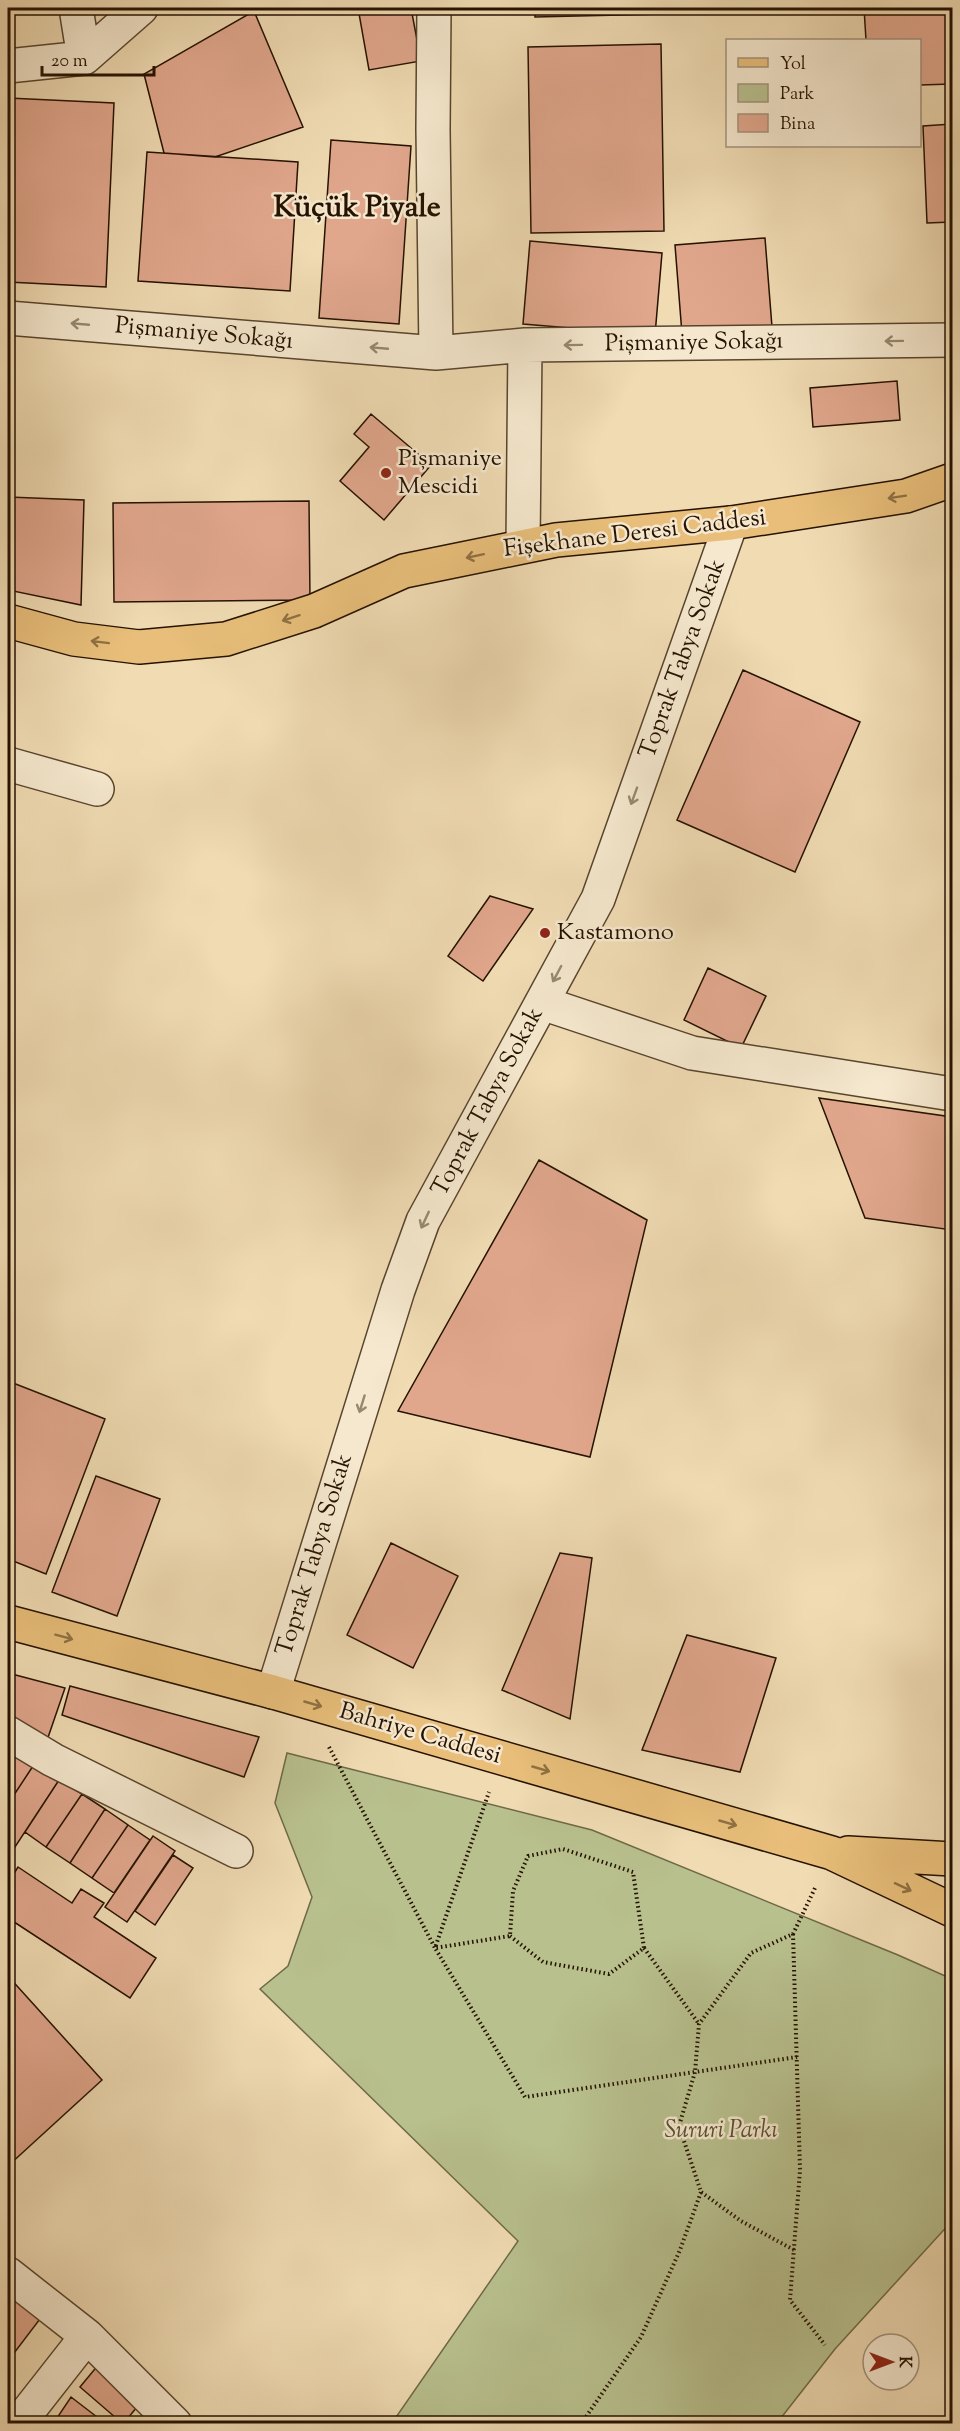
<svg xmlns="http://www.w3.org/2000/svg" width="960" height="2431" viewBox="0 0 960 2431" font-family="'Sorts Mill Goudy',serif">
  <rect width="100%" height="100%" fill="#f0dbb3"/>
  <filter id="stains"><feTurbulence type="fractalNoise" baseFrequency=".00333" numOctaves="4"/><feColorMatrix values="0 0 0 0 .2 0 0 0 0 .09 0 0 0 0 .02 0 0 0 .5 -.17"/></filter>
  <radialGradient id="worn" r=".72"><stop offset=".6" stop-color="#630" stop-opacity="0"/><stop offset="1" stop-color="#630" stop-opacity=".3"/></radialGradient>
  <path fill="#b8c08e" stroke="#6e6947" stroke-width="1.5" d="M287,1753L592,1830L898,1955L952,1979V2221L835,2349L777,2423H392L518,2241L260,1989L288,1966L312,1897L275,1803Z"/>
  <path fill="#e1a78d" stroke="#251200" stroke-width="1.5" d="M85,8H135V9L86,15Z
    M358,8H411L421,61L369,70Z
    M535,8H664V14L535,17Z
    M864,8H952V84L920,85V40H866Z
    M254,11L303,127L215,157L164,153L144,74Z
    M661,44L664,231L531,233L528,47Z
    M8,98L114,103L106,287L8,282Z
    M952,124V222L927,223L923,126Z
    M331,140L411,146L399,324L319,318Z
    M147,152L298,162L290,291L138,281Z
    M765,238L772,327L682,334L675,245Z
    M530,241L662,253L655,335L523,324Z
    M897,381L900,420L813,427L810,388Z
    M371,414L431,465L384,520L340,481L369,447L354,434Z
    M8,497L84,500L81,605L8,590Z
    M309,501L310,600L114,602L113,503Z
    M743,670L860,722L795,872L677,820Z
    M490,896L533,909L483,981L448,956Z
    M708,968L766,996L741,1048L684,1020Z
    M819,1098L952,1117V1230L865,1218Z
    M539,1160L647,1220L590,1457L398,1411Z
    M8,1381L105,1419L46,1574L8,1559Z
    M96,1476L160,1499L117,1616L52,1592Z
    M391,1543L458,1576L413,1668L347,1635Z
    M560,1553L592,1558L570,1719L502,1690Z
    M687,1635L776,1658L740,1772L642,1750Z
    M8,1673L65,1688L44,1749L8,1726Z
    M70,1686L259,1737L244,1777L62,1715Z
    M8,1746L35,1763L8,1804Z
    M35,1763L59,1780L15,1847L8,1842V1804Z
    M59,1780L82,1794L46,1847L25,1832Z
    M82,1794L105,1809L70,1863L46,1847Z
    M105,1809L128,1825L92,1878L70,1863Z
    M128,1825L150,1840L114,1893L92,1878Z
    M153,1836L175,1851L127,1922L105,1907Z
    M173,1855L193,1868L155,1925L135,1911Z
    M18,1867L72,1903L81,1889L104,1903L94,1917L156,1958L130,1998L8,1918V1883Z
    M8,1976L102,2080L9,2165L8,2163Z
    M8,2294L40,2319L8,2361Z
    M99,2364L142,2401L123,2424L80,2387Z
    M71,2397L106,2424H53Z"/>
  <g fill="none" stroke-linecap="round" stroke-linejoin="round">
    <g stroke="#58442d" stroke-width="36">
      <path id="minor" d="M76,8L84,58
        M434,8L433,129L436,353
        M8,66L84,58L141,8
        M8,318L436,353L525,345L952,340
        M523,546L525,345
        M8,764L97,789
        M542,1003L692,1053L952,1094
        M273,1692L398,1290L423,1221L598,899L731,523
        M8,1733L53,1760L236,1851
        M8,2274L87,2336L175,2424
        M18,2424L87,2336"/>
    </g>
    <g stroke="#251200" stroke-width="36">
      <path id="major" d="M8,621L74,639L139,647L226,639L314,611L404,571L556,540L731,523L906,496L952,480
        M8,1622L273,1692L832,1853L952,1910
        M848,1853L952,1859"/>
    </g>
    <path stroke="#251200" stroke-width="4" stroke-dasharray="1.5 3" stroke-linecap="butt" d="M329,1747L435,1948L489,1792
      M793,1934L800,2170L790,2300L825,2345
      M510,1936L543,1962L609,1974L644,1948L633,1872L563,1849L528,1856L513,1891L510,1936L435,1948L525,2097L695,2072L699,2024L751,1953L793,1934L816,1886
      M644,1948L699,2024
      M794,2250L741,2221L701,2192L679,2126L695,2072L797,2057
      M581,2424L641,2337L680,2250L701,2192"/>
    <use href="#minor" stroke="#f5e8ce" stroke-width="33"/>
    <use href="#major" stroke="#e8be7a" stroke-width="33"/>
  </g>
  <defs><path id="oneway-shaft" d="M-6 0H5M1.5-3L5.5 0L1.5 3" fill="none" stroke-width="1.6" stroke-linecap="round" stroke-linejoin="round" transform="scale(1.5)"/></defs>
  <g stroke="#978871">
    <use href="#oneway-shaft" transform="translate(80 324) rotate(-175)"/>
    <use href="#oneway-shaft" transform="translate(894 341) rotate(179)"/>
    <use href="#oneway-shaft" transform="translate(573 345) rotate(179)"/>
    <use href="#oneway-shaft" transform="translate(379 348) rotate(-175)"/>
    <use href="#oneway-shaft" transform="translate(634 796) rotate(110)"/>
    <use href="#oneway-shaft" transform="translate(557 974) rotate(118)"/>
    <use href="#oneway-shaft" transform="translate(425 1220) rotate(115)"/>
    <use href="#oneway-shaft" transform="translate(362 1404) rotate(107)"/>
  </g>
  <g stroke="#907143">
    <use href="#oneway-shaft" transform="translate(897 497) rotate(171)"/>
    <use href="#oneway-shaft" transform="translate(475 556) rotate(168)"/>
    <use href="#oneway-shaft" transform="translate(291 618) rotate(162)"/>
    <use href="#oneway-shaft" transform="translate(100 642) rotate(-173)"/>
    <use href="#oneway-shaft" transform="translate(64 1637) rotate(15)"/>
    <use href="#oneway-shaft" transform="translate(313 1704) rotate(16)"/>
    <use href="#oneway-shaft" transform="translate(541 1769) rotate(16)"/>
    <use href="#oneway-shaft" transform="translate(728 1823) rotate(16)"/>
    <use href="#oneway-shaft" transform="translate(903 1887) rotate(25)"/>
  </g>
  <g fill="#8f2418" stroke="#f5e8ce" stroke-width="2">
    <circle cx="386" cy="473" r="6"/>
    <circle cx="545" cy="933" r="6"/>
  </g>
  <g text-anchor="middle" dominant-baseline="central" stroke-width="5" stroke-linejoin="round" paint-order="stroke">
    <g font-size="24" fill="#251200" stroke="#f5e8ce">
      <text transform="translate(204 334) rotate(5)">Pişmaniye Sokağı</text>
      <text transform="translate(694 343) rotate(-1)">Pişmaniye Sokağı</text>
      <text transform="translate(635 534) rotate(-7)">Fişekhane Deresi Caddesi</text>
      <text transform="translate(683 659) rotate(-70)">Toprak Tabya Sokak</text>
      <text transform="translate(488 1102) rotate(-62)">Toprak Tabya Sokak</text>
      <text transform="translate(315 1555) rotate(-73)">Toprak Tabya Sokak</text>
      <text transform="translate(420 1734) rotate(16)">Bahriye Caddesi</text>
    </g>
    <g font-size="24" fill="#251200" stroke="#f5e8ce" text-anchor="start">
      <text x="398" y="459">Pişmaniye<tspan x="398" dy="28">Mescidi</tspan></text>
      <text x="557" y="933">Kastamono</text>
    </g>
    <g font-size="24" font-style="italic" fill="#584f32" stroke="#f5e8ce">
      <text x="721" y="2131">Sururi Parkı</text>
    </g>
    <g font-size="30" font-weight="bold" fill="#251200" stroke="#f5e8ce">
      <text x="357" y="208">Küçük Piyale</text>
    </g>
  </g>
  <rect width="960" height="2431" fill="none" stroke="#f0dbb3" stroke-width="30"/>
  <rect x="9" y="9" width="942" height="2413" fill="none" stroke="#251200" stroke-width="3"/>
  <rect x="15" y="15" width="930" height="2401" fill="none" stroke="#251200" stroke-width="1.5"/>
  <rect x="726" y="39" width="195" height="108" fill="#f5e8ce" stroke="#a2927c" stroke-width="1.5"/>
  <rect x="738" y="58" width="30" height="9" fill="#e8be7a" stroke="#a2927c" stroke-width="1.5"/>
  <text x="780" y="69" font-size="18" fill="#251200">Yol</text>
  <rect x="738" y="84" width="30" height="18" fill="#b8c08e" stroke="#a2927c" stroke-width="1.5"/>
  <text x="780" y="99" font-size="18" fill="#251200">Park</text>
  <rect x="738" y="114" width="30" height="18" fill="#e1a78d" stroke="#a2927c" stroke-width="1.5"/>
  <text x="780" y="129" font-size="18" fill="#251200">Bina</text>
  <g transform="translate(891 2362) rotate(90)"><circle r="28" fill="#f5e8ce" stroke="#a2927c" stroke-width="1.5"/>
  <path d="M0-4.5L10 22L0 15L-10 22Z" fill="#8f2418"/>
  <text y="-9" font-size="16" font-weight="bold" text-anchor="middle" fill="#251200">K</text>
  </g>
  <path d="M42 66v9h112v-9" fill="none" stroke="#251200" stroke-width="3"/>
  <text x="51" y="66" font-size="18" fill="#251200" stroke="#f5e8ce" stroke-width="4.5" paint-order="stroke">20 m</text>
  <rect width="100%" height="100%" filter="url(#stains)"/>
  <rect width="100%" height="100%" fill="url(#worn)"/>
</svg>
